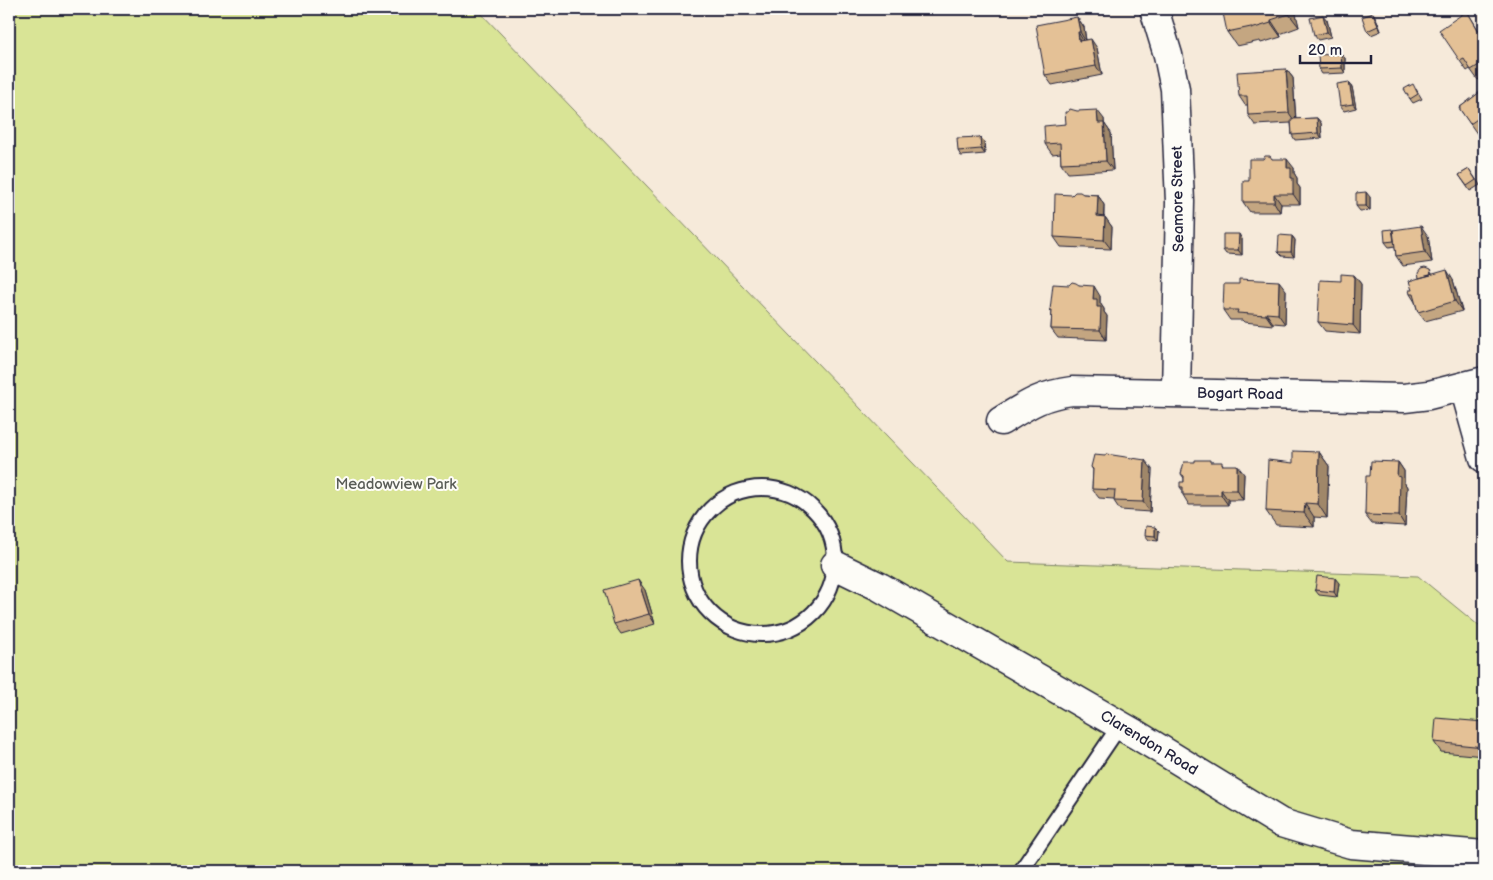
<svg xmlns="http://www.w3.org/2000/svg" width="1493" height="880" viewBox="0 0 1493 880" font-family="'Balsamiq Sans',sans-serif">
  <rect width="100%" height="100%" fill="#f6eada"/>
  <filter id="ink" filterUnits="userSpaceOnUse"><feTurbulence type="fractalNoise" baseFrequency=".02" numOctaves="2"/><feDisplacementMap in="SourceGraphic" scale="10" xChannelSelector="R" yChannelSelector="G"/><feConvolveMatrix kernelMatrix="1 2 1 2 8 2 1 2 1" color-interpolation-filters="sRGB"/></filter>
  <g filter="url(#ink)">
    <path fill="#d9e496" stroke="#7e8368" d="M9,9H477L1008,562L1418,576L1484,630V871H9Z"/>
    <g fill="none" stroke-linecap="round" stroke-linejoin="round">
      <g stroke="#22223b" stroke-width="18">
        <path id="lane" d="M689 561a73 73 0 1 1 146 0a73 73 0 1 1-146 0Z
          M1021,871L1120,725"/>
      </g>
      <g stroke="#22223b" stroke-width="31">
        <path id="street" d="M1154,9L1168,55L1175,89L1180,202L1176,393
          M1464,387L1484,458
          M1001,421C1027,405 1041,395 1072,391L1404,398L1429,395L1484,381
          M835,565L880,587L1137,735L1281,823L1351,844L1484,855"/>
      </g>
      <use href="#lane" stroke="#fdfcf7" stroke-width="14"/>
      <use href="#street" stroke="#fdfcf7" stroke-width="28"/>
    </g>
    <path fill="#c4a681" stroke="#22223b" d="M1228,9H1294L1299,27L1280,34L1281,37L1261,43L1260,41L1237,46L1227,32L1229,11Z
      M1467,11L1484,39V76L1478,80L1470,69L1467,71L1460,61Z
      M1373,13L1376,18L1381,31L1371,35L1367,31Z
      M1077,17L1084,27L1086,40L1097,48L1102,75L1052,85L1045,75Z
      M1327,20L1331,37L1318,40L1314,35Z
      M1345,58V73L1322,74L1319,69Z
      M1286,69L1293,78L1296,119L1317,118L1321,123L1322,138L1295,140L1292,135L1291,123L1255,125L1248,115V105H1245L1239,96Z
      M1349,82L1352,87L1356,108L1344,111L1340,106Z
      M1416,89L1422,99L1413,103L1410,99Z
      M1484,89V135L1480,138L1459,108Z
      M1104,119V123L1111,133L1113,170L1068,173L1061,163V153L1052,154L1045,144L1066,124Z
      M980,137L984,141L985,154L961,156L958,151Z
      M1263,159H1272L1294,168V173L1297,178V184L1300,188V204H1281L1280,212H1250L1243,202L1249,181Z
      M1469,169L1480,185L1470,191L1459,175Z
      M1083,194L1098,195L1104,205V217H1105L1112,227L1111,249L1061,247L1054,237L1072,195Z
      M1370,197V210L1360,211L1356,206Z
      M1393,230L1428,236L1432,262L1403,266L1396,256L1395,246L1389,247L1385,242Z
      M1292,236L1295,240L1294,257L1282,256L1278,252Z
      M1242,239V255L1226,254L1223,250Z
      M1430,270L1432,274L1453,280L1462,311L1425,321L1418,312L1415,302L1410,294L1412,290Z
      M1354,275L1361,284L1360,334L1325,331L1318,322L1341,281Z
      M1079,285L1100,296V303L1104,309V312L1107,316L1106,340L1058,338L1051,329L1052,312L1050,310Z
      M1286,290L1285,324L1273,323V325L1244,322L1242,320H1230L1223,310Z
      M1319,452L1329,466L1327,518L1314,517V527L1276,525L1266,511L1293,463Z
      M1212,462L1223,465L1244,474L1243,500H1228V505H1189L1183,495V491L1180,487L1184,482V478L1181,474Z
      M1398,462L1404,471V482L1407,487L1405,526L1372,524L1365,515L1370,476Z
      M1091,467L1152,469L1150,512L1120,510L1114,501V499L1099,498L1092,489L1093,470Z
      M1159,531L1158,541L1149,540L1145,535Z
      M1339,583L1337,597L1319,595L1315,590Z
      M645,590L655,624L621,634L614,624Z
      M1484,722V756L1441,752L1434,742Z"/>
    <path fill="#a08769" stroke="#22223b" d="M1288,9H1295L1299,27L1289,14Z
      M1373,13L1376,18L1381,31L1378,26Z
      M1323,15L1327,20L1331,37L1327,32Z
      M1077,17L1084,27L1086,42L1080,32Z
      M1271,20L1280,34L1281,37L1271,23Z
      M1078,32L1084,42L1079,41Z
      M1091,39L1097,48L1102,75L1096,66Z
      M1341,54L1345,58V73L1342,68Z
      M1286,69L1293,78L1296,123L1289,113Z
      M1349,82L1352,87L1356,108L1353,104Z
      M1097,110L1104,119L1105,133L1098,123Z
      M1317,118L1321,123L1322,138L1318,133Z
      M1104,123L1111,133L1113,170L1106,161Z
      M980,137L984,141L985,154L981,149Z
      M1287,159L1294,168V173L1297,178V184L1300,188V204L1293,194L1291,178L1287,168Z
      M1366,192L1370,197V210L1366,206Z
      M1274,194L1281,204L1280,212L1274,202Z
      M1098,195L1104,205L1103,226L1097,216Z
      M1105,217L1112,227L1111,249L1104,240Z
      M1421,226L1428,236L1432,262L1425,252Z
      M1239,234L1242,239V255L1238,250Z
      M1292,236L1295,240L1294,257L1291,252Z
      M1447,270L1453,280L1462,311L1455,301Z
      M1354,275L1361,284L1360,334L1353,325Z
      M1279,281L1286,290L1285,324L1278,314Z
      M1094,286L1100,296V303L1104,309V312L1107,316L1106,340L1100,330L1097,307L1093,299Z
      M1266,313L1273,323V325L1266,315Z
      M1319,452L1329,466L1327,518L1318,504Z
      M1145,460L1152,469L1150,512L1143,502Z
      M1398,462L1404,471V482L1407,487L1405,526L1399,516L1397,476Z
      M1237,465L1244,474L1243,500L1237,490Z
      M1221,490L1228,500V505L1221,495Z
      M1305,503L1314,517V527L1304,513Z
      M1155,527L1159,531L1158,541L1155,536Z
      M1335,578L1339,583L1337,597L1334,592Z
      M638,580L645,590L655,624L649,614Z"/>
    <path fill="#e4c196" stroke="#22223b" d="M1228,9H1288L1289,14L1271,20V23L1251,29V27L1227,32L1223,13L1229,11Z
      M1467,11L1484,40V62L1471,70L1464,59L1460,61L1439,30Z
      M1373,13L1378,26L1367,31L1362,17Z
      M1323,15L1327,32L1314,35L1310,18Z
      M1077,17L1080,32H1078L1079,41L1091,39L1096,66L1045,75L1036,25Z
      M1341,54L1342,68L1319,69L1318,55Z
      M1286,69L1289,113L1248,115L1247,96H1239L1237,72Z
      M1349,82L1353,104L1340,106L1337,84Z
      M1413,84L1418,94L1410,99L1404,89Z
      M1484,89V117L1483,115L1470,124L1459,108Z
      M1070,109L1077,111L1097,110L1098,123H1104L1106,161L1061,163L1060,143L1045,144L1044,126L1066,124L1065,112H1068Z
      M1317,118L1318,133L1292,135L1291,119Z
      M980,137L981,149L958,151L957,138Z
      M1265,156H1270L1272,159H1287V168H1291V178H1293V194H1274V202H1243V181H1249V159H1263Z
      M1469,169L1476,180L1467,186L1459,175Z
      M1075,192H1080L1083,194L1098,195L1097,216L1105,217L1104,240L1054,237L1055,194L1072,195Z
      M1366,192V206H1356V193Z
      M1421,226L1425,252L1396,256L1393,230Z
      M1392,229L1394,241L1385,242L1384,230Z
      M1223,234H1239L1238,250H1223Z
      M1279,235L1292,236L1291,252H1278Z
      M1425,268L1430,270L1431,275L1419,278L1418,273L1421,269Z
      M1447,270L1455,301L1418,312L1413,294H1410L1409,290H1412L1409,281Z
      M1341,274L1354,275L1353,325L1318,322L1320,280L1341,281Z
      M1239,279L1279,281L1278,314L1266,313V315L1237,313L1238,310H1223L1224,284H1239Z
      M1072,282L1076,283L1079,285L1094,286L1093,299H1097V307H1101L1100,330L1051,329L1052,310H1050L1053,284L1069,285Z
      M1293,451L1319,452L1318,504L1305,503L1304,513L1266,511L1268,460L1293,463Z
      M1106,454L1145,460L1143,502L1114,501L1115,490L1092,489L1093,469L1091,467L1094,455L1105,456Z
      M1195,460H1210V462H1222V465H1237V490H1221V495H1183V487H1180V482H1184V476L1181,474L1184,462H1195Z
      M1371,461L1398,462L1397,476L1400,477L1399,516L1365,515L1366,476H1370Z
      M1146,526L1155,527V536L1145,535Z
      M1317,576L1335,578L1334,592L1315,590Z
      M638,580L649,614L614,624L604,590Z
      M1436,718L1484,722V747L1434,742Z"/>
  </g>
  <g text-anchor="middle" dominant-baseline="central" stroke-width="4" stroke-linejoin="round" paint-order="stroke">
    <g font-size="15" fill="#22223b" stroke="#fdfcf7">
      <text transform="translate(1178 199) rotate(-91)">Seamore Street</text>
      <text transform="translate(1240 394) rotate(1)">Bogart Road</text>
      <text transform="translate(1149 743) rotate(31)">Clarendon Road</text>
    </g>
    <g font-size="15" fill="#595c56" stroke="#fdfcf7">
      <text x="396" y="484">Meadowview Park</text>
    </g>
  </g>
  <rect width="1493" height="880" fill="none" stroke="#fdfcf7" stroke-width="30"/>
  <rect x="15" y="15" width="1463" height="850" fill="none" stroke="#22223b" stroke-width="2" filter="url(#ink)"/>
  <path d="M1300 55v8h71v-8" fill="none" stroke="#22223b" stroke-width="2.5"/>
  <text x="1308" y="55" font-size="15" fill="#22223b" stroke="#fdfcf7" stroke-width="4" paint-order="stroke">20 m</text>
</svg>
